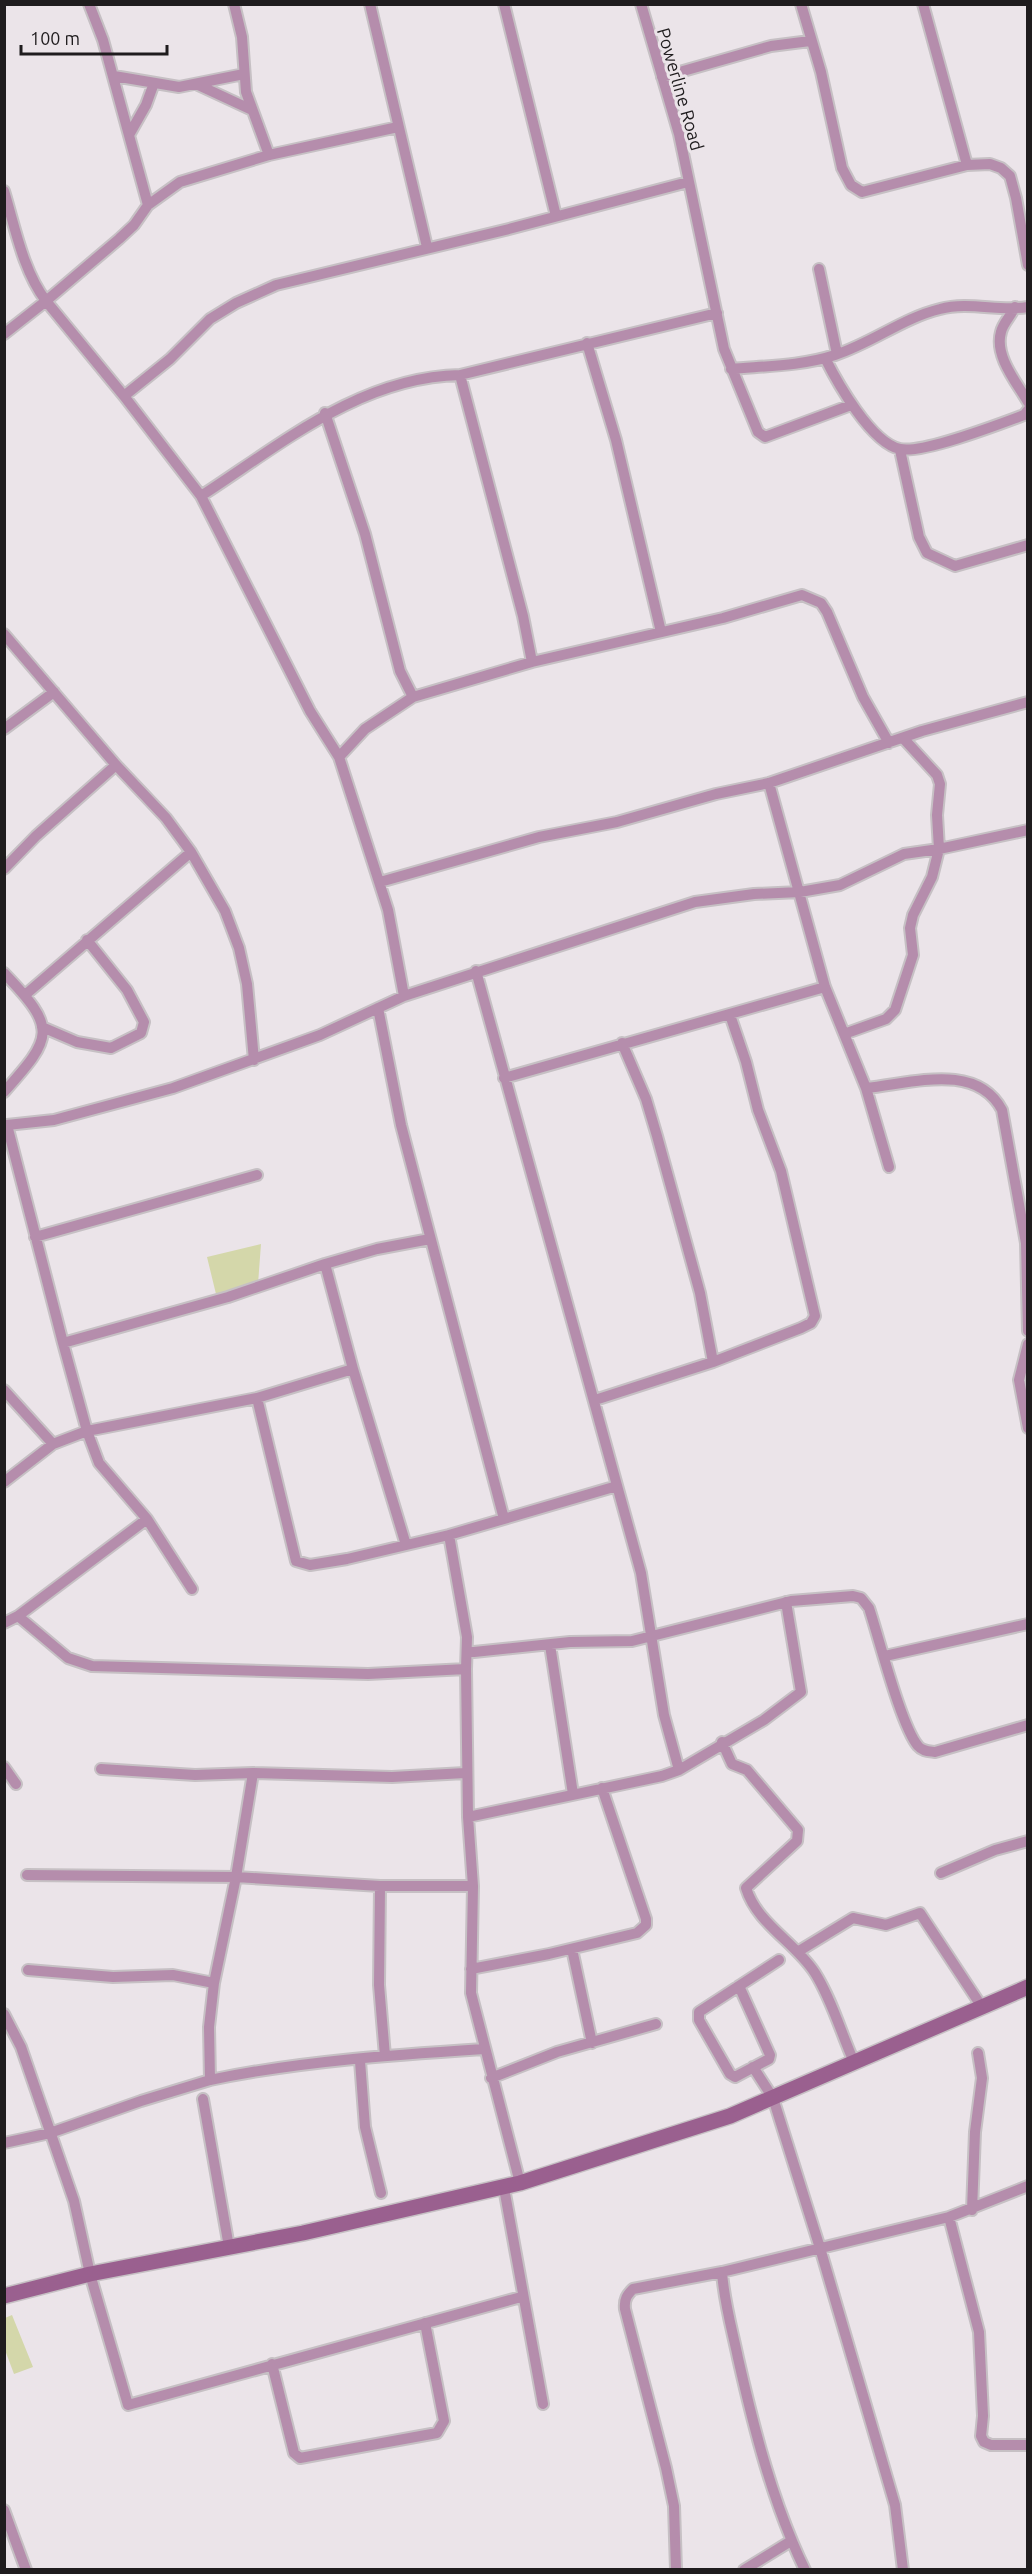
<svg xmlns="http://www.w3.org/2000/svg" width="1032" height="2574" viewBox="0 0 1032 2574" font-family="Ubuntu,sans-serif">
  <rect width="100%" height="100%" fill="#ebe4e9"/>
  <path fill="#d4d7aa" d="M261,1244L258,1284L216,1294L207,1257Z
    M12,2315L33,2367L14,2374L5,2350V2318Z"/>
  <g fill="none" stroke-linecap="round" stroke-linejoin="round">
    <g stroke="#c6c0c4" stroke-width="14">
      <path id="street" d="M89,4L103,40L148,205
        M234,4L242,37L246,92L269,155
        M370,4L427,247
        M504,4L556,216
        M641,4L679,134L724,349L758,432L765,437L851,405
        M801,4L821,72L842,168L851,185L862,192L967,165L990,164L1001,168L1010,176L1016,198L1028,265
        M923,4L967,165
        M114,76L179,87L244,74
        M662,77L771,46L810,41
        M196,84L252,110
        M129,135L146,105L154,83
        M688,182L509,229L276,285L236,303L210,319L170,359L124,396L201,496C280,445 360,377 460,375L717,313
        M4,191C15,227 23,271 46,301L4,334
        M819,269L837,354
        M1015,307C1011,316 1003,323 1001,332C994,356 1017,383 1028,402
        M587,343L616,440L661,632
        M825,358C837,382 871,443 900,449C922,454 1000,424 1024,415L1028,410
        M731,369C765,366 802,366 835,355C872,343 903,318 940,309C969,301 1000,312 1028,307
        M460,375L523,616L532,662
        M124,396L46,301L119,239L134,225L148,205L180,182L269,155L398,127
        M325,413L365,534L400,671L413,697
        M900,450L919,537L927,553L955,566L1028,545
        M201,496L310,711L339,757L388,910L404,996
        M4,634L116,765L166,818L191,852L225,911L239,948L247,984L254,1060
        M4,729L54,692
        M903,738L937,775L940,784L937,815L939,849L1028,830
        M339,757L365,729L413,697L532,662L723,618L802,595L821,603L827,612L863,697L889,743
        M769,783L825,987L866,1088C910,1084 976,1061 1002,1110L1026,1243L1028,1331
        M4,869L36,836L116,765
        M380,882L539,837L617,822L716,794L769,783L922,731L1028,702
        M4,973C58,1029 53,1037 4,1092
        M25,995L191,852
        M378,1008L401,1125L504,1519
        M42,1027L77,1042L111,1048L141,1033L144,1022L127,990L87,940
        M504,1078L825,987
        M866,1088L889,1167
        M4,1125H7L63,1343
        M7,1125L54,1120L173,1088L320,1035L404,996L695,902L754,894L800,892L840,885L904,854L939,849L932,877L913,915L910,928L913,955L895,1010L886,1019L844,1034
        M35,1237L257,1175
        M325,1264L377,1249L430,1239
        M1028,1344L1019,1380L1028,1428
        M713,1362L801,1328L811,1323L815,1316L781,1171L758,1110L746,1062L730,1015
        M353,1369L325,1264L228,1297L63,1343L87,1431L257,1398L353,1369L406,1545
        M4,1390L53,1444
        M257,1398L296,1561L310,1565L347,1559L449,1535L617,1486
        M595,1400L713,1362L700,1293L657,1136L646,1099L622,1043
        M4,1482L53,1444L87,1431L99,1463L147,1519
        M449,1535L467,1637L466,1669
        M18,1616L68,1658L92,1666L368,1674L466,1669L468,1817L662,1776L679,1770L664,1715L641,1573L476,971
        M4,1623L18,1616L147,1519L192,1589
        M550,1645L573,1794
        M467,1651L474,1652L570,1642L632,1641L791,1601L853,1596L861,1598L869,1608C879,1638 901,1726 918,1746C922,1751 928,1751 935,1752L1028,1725
        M885,1656L1028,1624
        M722,1742L732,1764L747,1770L798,1830L797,1841L746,1888C757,1924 795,1942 815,1973C832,2000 841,2033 854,2062
        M4,1767L16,1784
        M101,1769L195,1775L253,1773L392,1777L465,1773
        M679,1770L764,1720L801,1692L786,1602
        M253,1773L236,1877L380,1886H473
        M468,1817L473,1886L471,1993L520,2183
        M941,1873L995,1850L1028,1841
        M27,1875L236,1877L214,1983L173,1975L113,1977L28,1970
        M380,1886L379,1985L385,2056
        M572,1949L592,2043
        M799,1951L853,1918L886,1925L920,1913L982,2007
        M471,1969L549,1954L637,1933L646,1925V1919L602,1788
        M739,1986L770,2055L769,2059L735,2077L730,2074L699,2020V2012L779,1960
        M4,2014L21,2047L74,2201L90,2274L128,2405L521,2297
        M360,2061L365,2127L381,2193
        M753,2067L773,2098L820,2248L895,2505L903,2570
        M491,2078L557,2052L656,2024
        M210,2080C300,2061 393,2055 485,2049
        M203,2099L229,2247
        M4,2143L50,2133L141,2101L210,2080L209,2027L214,1983
        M504,2188L543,2404
        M972,2210L975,2132L982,2078L978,2053
        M949,2217L979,2332L983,2416L981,2436L984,2442L991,2445H1028
        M722,2272C724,2302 732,2329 738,2358C754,2429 773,2504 805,2570
        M272,2364L294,2453L300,2458L437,2433L444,2421L425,2323
        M4,2510L26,2570
        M676,2570L674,2506L666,2468L625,2309C624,2299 627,2295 633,2289L722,2272L949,2217L1028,2186
        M744,2570L791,2541"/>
    </g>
    <g stroke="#c6c0c4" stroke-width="18">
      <path id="secondary" d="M4,2296L90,2274L303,2233L520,2183L730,2116L1028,1987"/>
    </g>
    <use href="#street" stroke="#b58dac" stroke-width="10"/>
    <use href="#secondary" stroke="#9a608f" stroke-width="15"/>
  </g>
  <g text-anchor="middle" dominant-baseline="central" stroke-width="6" stroke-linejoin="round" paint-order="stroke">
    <g font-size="18" fill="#1f1c1e" stroke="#ebe4e9">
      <text transform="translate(681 89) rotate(74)">Powerline Road</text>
    </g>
  </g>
  <rect width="1032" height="2574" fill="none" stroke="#1f1c1e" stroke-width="12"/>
  <path d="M21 45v9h146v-9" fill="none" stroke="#1f1c1e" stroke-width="3"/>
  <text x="30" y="45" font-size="18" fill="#1f1c1e" stroke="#ebe4e9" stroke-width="4.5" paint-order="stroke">100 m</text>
</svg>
